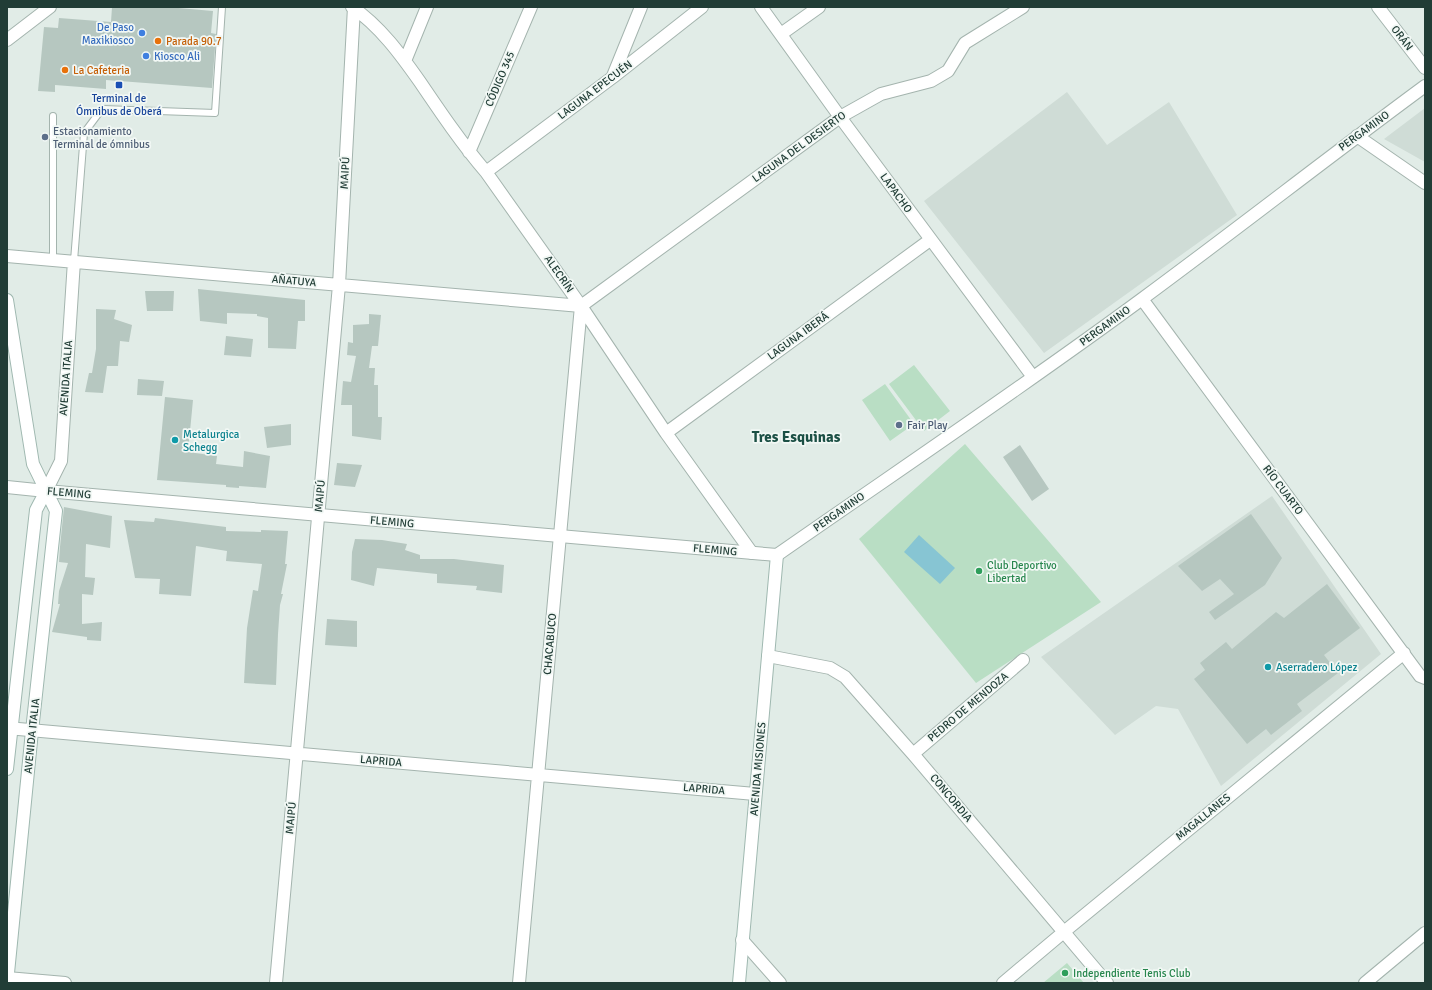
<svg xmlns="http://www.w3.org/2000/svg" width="1432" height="990" viewBox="0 0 1432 990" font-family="Signika,sans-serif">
  <rect width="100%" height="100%" fill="#e1ece7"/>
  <path fill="#cfdcd6" d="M1067,92L1107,145L1169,102L1237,215L1044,353L924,201Z
    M1425,108V162L1384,139Z
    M1272,496L1381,654L1221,786L1178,709L1156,706L1115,735L1041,657Z"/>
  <path fill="#b9dec4" d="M914,365L950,411L924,431L889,384Z
    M885,384L914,424L890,441L862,400Z
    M965,444L1101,602L976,683L859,539Z
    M1067,963L1084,983H1043Z"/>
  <path fill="#87c5d3" d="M919,535L955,568L940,584L904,552Z"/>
  <path fill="#b6c7c0" d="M112,7H167L213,11L211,33L216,34L212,88L106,80V89L55,85V92L38,91L44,27L58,28L59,18L111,22Z
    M198,289L305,300V321H298L296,349L268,348V318L257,316V314L227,313V324L200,321Z
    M145,291H174L173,311H147Z
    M96,309L116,310L114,319L132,325L129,342L120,341L118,366H107L103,393L85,392L89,373H92L96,349Z
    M369,314L381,315L378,346H372L369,368H375L374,385H378V417H382L381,440L352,436V405H341L343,381L351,382L356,356L347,355L348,342L353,343V325L369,324Z
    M226,336L253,339L251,357L224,355Z
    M138,379L164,381L162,396L137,395Z
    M165,397L193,400L188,452L217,456L216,464L243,467L244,451L270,456L266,488L239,486V488L226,487V485L157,480Z
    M291,424V445L267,448L264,427Z
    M1020,445L1049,489L1032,501L1003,457Z
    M337,463L362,465L355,487L334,485Z
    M64,507L112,516L110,548L86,544L85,577L95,578L93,595L82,594V624L102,622L101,641L87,640V637L52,632L60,604H58L59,591L68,563L59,562L60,547Z
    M1251,514L1282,558L1265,585L1215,620L1209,612L1234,594L1220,579L1202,591L1178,566Z
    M155,518L226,527V531L261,532V530L288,531L285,564H287L281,594H283L280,605L278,634L276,685L244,683L247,628L253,590L258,591L262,564L226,561L227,551L196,546L191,596L159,594L160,579L135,578L124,520L154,522Z
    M355,539L382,540L407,544L405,550L420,555V559H454L504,565L502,593L476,590L477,586L437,583V574L377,568L374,586L351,580L352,552Z
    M1327,584L1360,628L1324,655L1338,673L1297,704L1302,711L1271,735L1266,729L1247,744L1194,679L1205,670L1200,663L1226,642L1232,649L1276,612L1284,618Z
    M327,619L357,621V647L325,645Z"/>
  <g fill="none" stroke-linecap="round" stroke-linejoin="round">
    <g stroke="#a4b4ae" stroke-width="8">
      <path id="service" d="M53,260V116
        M74,261L84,133L102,109L215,113L222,7"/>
    </g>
    <g stroke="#a4b4ae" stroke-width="14">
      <path id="minor" d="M352,7C380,26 401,55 420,82C441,113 462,144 486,172L581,306L666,433L752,553
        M761,7L840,117L1033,377
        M1378,7L1425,68
        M781,34L819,7
        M7,40L50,7
        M405,61L427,7
        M613,76L641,7
        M1357,136L1425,183
        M469,152L531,7
        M486,172L613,77L702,7
        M7,256L581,306
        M1142,299L1420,676L1425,678
        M581,306L840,117L881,94L931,81L948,71L965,43L1023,7
        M666,433L930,240
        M7,487L46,491L61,461L74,261
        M777,555C899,470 1023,387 1142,299C1237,229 1330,156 1425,86
        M768,656L830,668L845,677L913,754L1107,983
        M7,728L755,794
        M913,754L1023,660
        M742,940L780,983
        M7,978L65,983
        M276,983L339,285L354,7
        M519,983L581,306
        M1003,983L1065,931L1404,653
        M1365,983L1425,933"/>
    </g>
    <g stroke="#a4b4ae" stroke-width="14">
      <path id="tertiary" d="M46,491L777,555"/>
    </g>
    <g stroke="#9fb8b0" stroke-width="14">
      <path id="secondary" d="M7,300L33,464L56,511L32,731L7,983
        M7,769L36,510L46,491
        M739,983L777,555"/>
    </g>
    <use href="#service" stroke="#fff" stroke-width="6"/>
    <use href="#minor" stroke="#fff" stroke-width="12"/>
    <use href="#tertiary" stroke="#fff" stroke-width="12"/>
    <use href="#secondary" stroke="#fff" stroke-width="12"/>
  </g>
  <g fill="#3f7fe0" stroke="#f2f8f5" stroke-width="1.5">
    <circle cx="142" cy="33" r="4"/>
    <circle cx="146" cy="56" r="4"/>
  </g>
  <g fill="#e8710a" stroke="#f2f8f5" stroke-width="1.5">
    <circle cx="158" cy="41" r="4"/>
    <circle cx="65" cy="70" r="4"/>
  </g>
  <rect fill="#1a4fb4" stroke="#f2f8f5" stroke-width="1.5" x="115" y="81" width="8" height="8" rx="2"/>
  <g fill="#5c6f8a" stroke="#f2f8f5" stroke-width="1.5">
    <circle cx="45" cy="137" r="4"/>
    <circle cx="899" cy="425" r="4"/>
  </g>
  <g fill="#0f9aa8" stroke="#f2f8f5" stroke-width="1.5">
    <circle cx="175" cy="440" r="4"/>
    <circle cx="1268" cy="667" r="4"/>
  </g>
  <g fill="#2e9e5b" stroke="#f2f8f5" stroke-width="1.5">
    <circle cx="979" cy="571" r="4"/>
    <circle cx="1065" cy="973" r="4"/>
  </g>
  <g text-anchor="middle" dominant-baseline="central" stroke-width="3.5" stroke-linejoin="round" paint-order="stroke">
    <g font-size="11" fill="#366cbe" stroke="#f2f8f5" text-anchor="end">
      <text x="134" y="27">De Paso<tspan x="134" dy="13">Maxikiosco</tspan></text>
      <text x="154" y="56" text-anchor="start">Kiosco Ali</text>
    </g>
    <g font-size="11" fill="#213d36" stroke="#f2f8f5">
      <text transform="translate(1402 38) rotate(53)">ORÁN</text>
      <text transform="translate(500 79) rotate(-67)">CÓDIGO 345</text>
      <text transform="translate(595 90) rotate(-37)">LAGUNA EPECUÉN</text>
      <text transform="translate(1364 131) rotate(-36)">PERGAMINO</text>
      <text transform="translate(799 147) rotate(-36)">LAGUNA DEL DESIERTO</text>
      <text transform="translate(345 173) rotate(-87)">MAIPÚ</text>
      <text transform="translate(896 193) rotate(54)">LAPACHO</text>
      <text transform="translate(559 274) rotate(55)">ALECRÍN</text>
      <text transform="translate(294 281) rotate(5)">AÑATUYA</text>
      <text transform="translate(1105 326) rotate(-36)">PERGAMINO</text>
      <text transform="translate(798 336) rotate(-36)">LAGUNA IBERÁ</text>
      <text transform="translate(66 378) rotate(-86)">AVENIDA ITALIA</text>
      <text transform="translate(1283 490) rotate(53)">RÍO CUARTO</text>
      <text transform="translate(69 493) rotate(5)">FLEMING</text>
      <text transform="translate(320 496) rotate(-85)">MAIPÚ</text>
      <text transform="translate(839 512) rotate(-35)">PERGAMINO</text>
      <text transform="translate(392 522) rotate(5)">FLEMING</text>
      <text transform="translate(715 550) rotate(5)">FLEMING</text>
      <text transform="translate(550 644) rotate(-85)">CHACABUCO</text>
      <text transform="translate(968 707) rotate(-40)">PEDRO DE MENDOZA</text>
      <text transform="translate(32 736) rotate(-84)">AVENIDA ITALIA</text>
      <text transform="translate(381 761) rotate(5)">LAPRIDA</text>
      <text transform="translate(758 769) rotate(-85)">AVENIDA MISIONES</text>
      <text transform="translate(704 789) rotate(5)">LAPRIDA</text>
      <text transform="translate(951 798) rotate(50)">CONCORDIA</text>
      <text transform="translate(1203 817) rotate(-39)">MAGALLANES</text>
      <text transform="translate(291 818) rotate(-85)">MAIPÚ</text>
    </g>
    <g font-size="11" fill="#c56008" stroke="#f2f8f5" text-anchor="start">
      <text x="166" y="41">Parada 90.7</text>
      <text x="73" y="70">La Cafeteria</text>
    </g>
    <g font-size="11" fill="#164399" stroke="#f2f8f5">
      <text x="119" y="98">Terminal de<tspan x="119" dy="13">Ómnibus de Oberá</tspan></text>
    </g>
    <g font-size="11" fill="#4e5e75" stroke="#f2f8f5" text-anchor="start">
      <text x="53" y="131">Estacionamiento<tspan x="53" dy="13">Terminal de ómnibus</tspan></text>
      <text x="907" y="425">Fair Play</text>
    </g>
    <g font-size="11" fill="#0d838f" stroke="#f2f8f5" text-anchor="start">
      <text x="183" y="434">Metalurgica<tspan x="183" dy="13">Schegg</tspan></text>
      <text x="1276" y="667">Aserradero López</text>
    </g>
    <g font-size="11" fill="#27864d" stroke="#f2f8f5" text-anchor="start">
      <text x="987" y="565">Club Deportivo<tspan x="987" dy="13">Libertad</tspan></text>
      <text x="1073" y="973">Independiente Tenis Club</text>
    </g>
    <g font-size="15" font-weight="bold" fill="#1c5045" stroke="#f2f8f5">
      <text x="796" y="437">Tres Esquinas</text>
    </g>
  </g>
  <rect width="1432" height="990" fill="none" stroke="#213d36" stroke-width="16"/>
</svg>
